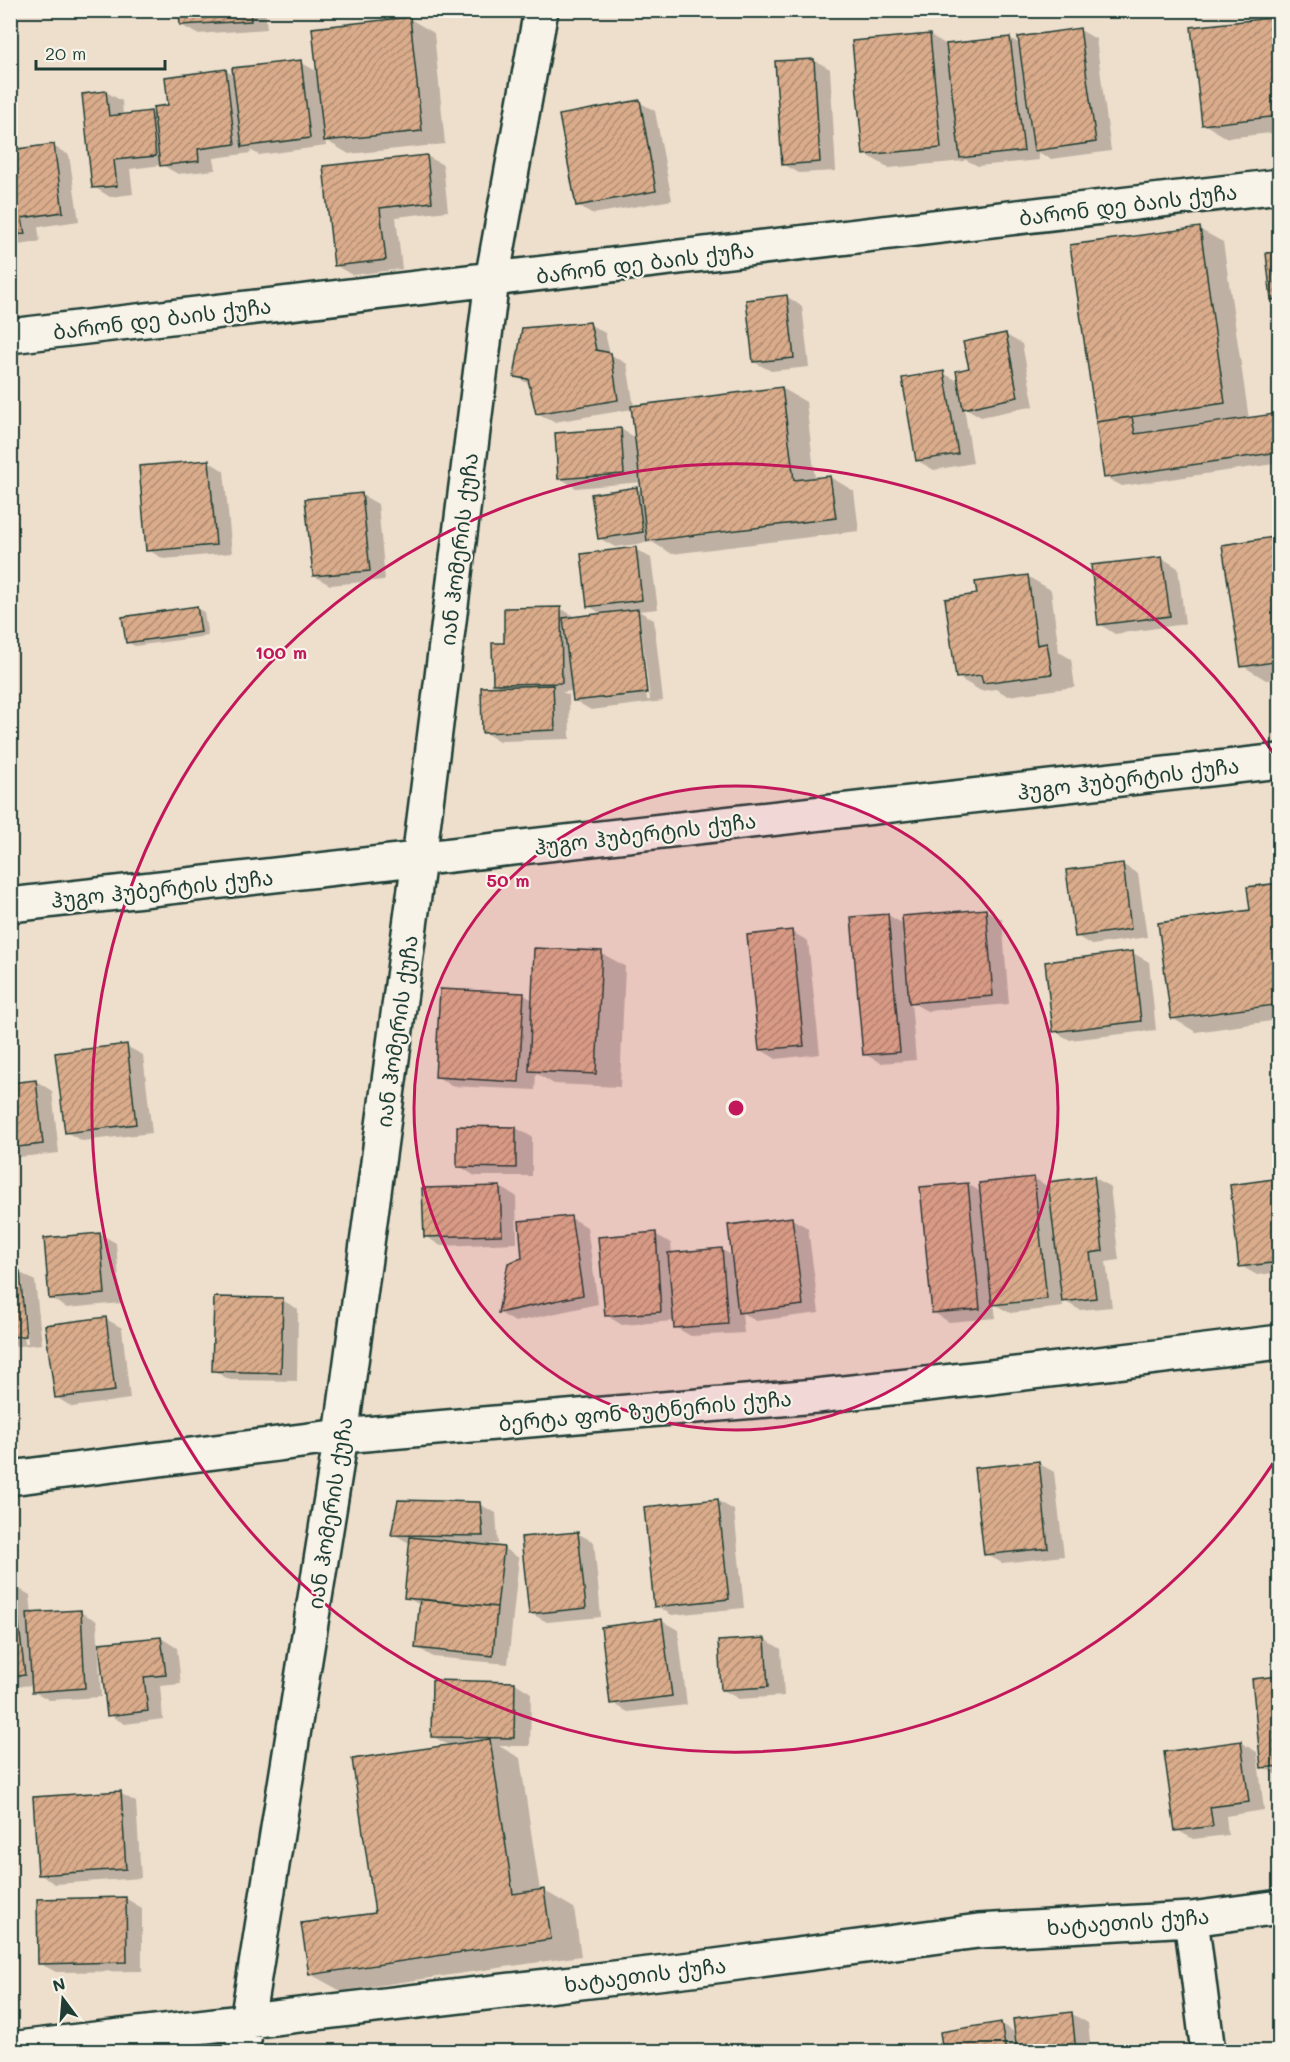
<svg xmlns="http://www.w3.org/2000/svg" width="1290" height="2062" viewBox="0 0 1290 2062" font-family="Mali,'Noto Sans Georgian',sans-serif">
  <defs>
    <pattern id="building-hatch" width="6" height="6" patternUnits="userSpaceOnUse" patternTransform="scale(1.5)"><rect width="6" height="6" fill="#daac8b"/><path d="M-1 1l2-2M0 6l6-6M5 7l2-2" fill="none" stroke="#b08d72"/></pattern>
  </defs>
  <rect width="100%" height="100%" fill="#eedecc"/>
  <filter id="ink" filterUnits="userSpaceOnUse"><feTurbulence type="fractalNoise" baseFrequency=".0167" numOctaves="2"/><feDisplacementMap in="SourceGraphic" scale="12" xChannelSelector="R" yChannelSelector="G"/><feConvolveMatrix kernelMatrix="1 2 1 2 8 2 1 2 1" color-interpolation-filters="sRGB"/></filter>
  <g filter="url(#ink)">
    <path fill="#0003" fill-rule="evenodd" d="M180,10H265L267,29L197,34L181,25Z
      M410,19L434,33L445,144L349,154L325,140L326,146L259,155L250,150L251,153L214,158L215,170L178,174L162,165L130,169L133,194L110,197L94,187L106,92L122,101L123,116L151,112L156,115L226,71L235,76L300,62L318,72Z
      M1280,19V132L1227,138L1204,124Z
      M1080,30L1096,39L1111,151L1051,159L1038,152L1039,160L978,166L964,159V161L889,168L865,154L930,35L947,45L1010,38L1020,44Z
      M814,60L830,69L836,171L799,173L783,164Z
      M639,102L655,111L672,200L593,214L577,205Z
      M53,146L69,155L79,221L38,227L40,242L10,246V152Z
      M427,156L443,165L448,211L396,217L402,269L352,275L335,265L324,167Z
      M1199,229L1223,242L1249,419L1274,416L1280,419V463L1122,486L1105,477L1072,247Z
      M786,296L802,306L809,367L771,371L754,362Z
      M589,324L605,333L610,354L627,364L634,407L782,388L806,402L815,479L830,477L854,491L859,531L672,554L652,542L615,547L599,538L637,489L643,492L642,482L576,488L560,478L621,429L636,438L633,409L554,422L537,413L531,385L516,377Z
      M1006,335L1022,344L1034,406L981,417L964,407L973,463L934,470L918,461L943,373L960,382Z
      M208,461L224,471L232,553L164,559L148,550Z
      M362,495L378,504L385,580L330,585L314,576Z
      M1280,537V678L1266,680L1243,666Z
      M635,549L651,558L658,609L639,611L654,620L663,701L591,710L574,700L573,691L562,692L569,695L570,739L499,741L483,732L502,688L494,683L506,644L560,608L577,618L603,615L589,606ZM637,619H640L650,700H647Z
      M1162,558L1178,568L1185,624L1115,634L1099,624Z
      M1027,576L1051,590L1059,652L1071,659L1075,687L1008,696L996,689L981,691L957,677L979,596Z
      M196,608L204,612L208,636L135,646L127,642Z
      M1122,864L1138,874L1147,937L1092,945L1076,936Z
      M1249,889L1278,1020L1196,1032L1172,1018L1251,912Z
      M986,910L1002,919L1009,1004L927,1011L911,1002L916,1060L881,1063L864,1054L888,915L905,925Z
      M792,932L808,941L820,1054L776,1059L760,1049Z
      M601,953L625,966L620,1087L554,1084L536,1073L535,1090L452,1086L436,1076L524,995L533,1000Z
      M1133,953L1149,962L1156,1030L1070,1040L1054,1031Z
      M126,1046L143,1055L152,1133L82,1141L66,1132Z
      M36,1081L52,1091L59,1153L10,1158V1084Z
      M516,1128L532,1137V1176H475L459,1166Z
      M1094,1177L1110,1187L1119,1260L1106,1262L1112,1307L1080,1310L1062,1300L1063,1307L1010,1313L994,1304L996,1318L949,1322L933,1312L968,1184L981,1192L1034,1178L1050,1188Z
      M1280,1180V1272L1257,1275L1241,1266Z
      M500,1187L516,1196L517,1243L441,1246L425,1236Z
      M571,1218L587,1227L598,1304L515,1322L500,1313L523,1259Z
      M792,1219L808,1228L819,1313L756,1321L742,1313L744,1333L691,1336L675,1327L674,1321L622,1325L606,1315L655,1234L671,1243L672,1254L722,1250L733,1256Z
      M100,1234L116,1243L121,1303L67,1308L50,1298Z
      M19,1272L35,1281L42,1344L10,1347V1273ZM19,1281H22L28,1343H25Z
      M282,1300L298,1309L297,1381L230,1380L214,1371Z
      M106,1319L122,1328L130,1399L72,1407L56,1397Z
      M1038,1463L1054,1472L1064,1556L1002,1563L986,1554Z
      M718,1501L734,1510L744,1608L672,1615L656,1606Z
      M479,1504L496,1513L498,1544H485L484,1546L503,1548L519,1558L508,1664L433,1657L417,1647L420,1605L406,1597L411,1544L393,1534Z
      M577,1533L594,1542L601,1617L547,1622L530,1613Z
      M10,1586H14L30,1595L32,1615L80,1612L97,1621L101,1697L49,1700L33,1691V1685L10,1687Z
      M662,1621L678,1630L687,1705L628,1712L612,1703Z
      M161,1638L177,1648L181,1684L160,1686L163,1719L125,1724L109,1715Z
      M765,1639L781,1649L784,1696L739,1699L723,1690Z
      M1280,1677V1777L1263,1767Z
      M515,1683L531,1693L530,1746H499L520,1758L540,1891L543,1890L574,1908L581,1956L341,1991L310,1974L376,1914L450,1746L432,1736Z
      M1240,1742L1257,1752L1264,1810L1226,1816L1228,1835L1193,1839L1177,1830Z
      M120,1793L136,1802L141,1878L55,1884L39,1874Z
      M125,1898L142,1908V1971L56,1972L39,1963Z
      M1072,2014L1088,2023L1091,2052H945L1001,2024L1016,2033Z"/>
    <path fill="url(#building-hatch)" stroke="#1f3d34" stroke-width="1.5" d="M179,10H250L251,21L180,25Z
      M410,17L422,131L324,141L312,28Z
      M1280,17V116L1202,125L1191,27Z
      M1080,28L1096,142L1034,151L1018,37Z
      M930,34L941,148L863,155L852,41Z
      M1010,37L1024,151L960,158L946,44Z
      M814,59L820,162L782,165L775,61Z
      M301,60L310,138L242,147L232,68Z
      M226,69L235,144L198,149L199,161L160,166L153,107L168,105L165,77Z
      M106,91L109,116L151,111L156,156L114,160L117,186L92,188L82,94Z
      M640,100L656,191L576,206L559,115Z
      M54,144L63,212L22,218L25,234L10,235V150Z
      M427,155L432,202L380,208L386,260L334,266L323,166Z
      M1200,227L1225,403L1096,422L1070,245Z
      M1280,252V299L1271,300L1266,253Z
      M787,295L794,358L753,362L746,300Z
      M590,322L596,350L611,353L618,400L536,414L528,379L514,377L522,328Z
      M1006,333L1018,397L963,409L956,371L969,368L963,342Z
      M944,371L958,454L916,461L902,378Z
      M782,387L794,480L830,476L836,518L647,541L631,406Z
      M1274,414L1279,452L1104,478L1096,422L1132,417L1135,434Z
      M621,428L624,474L558,479L555,433Z
      M209,460L216,545L146,551L139,466Z
      M637,487L643,532L598,539L591,494Z
      M362,493L370,571L313,576L305,499Z
      M1280,536V661L1241,667L1222,545Z
      M636,547L642,600L587,607L581,554Z
      M1162,557L1170,616L1098,625L1091,565Z
      M1028,575L1037,645L1047,643L1052,674L983,683L981,675L956,678L945,599L977,594L975,582Z
      M197,606L201,632L126,643L122,617Z
      M561,607L562,683L493,684L492,643H504V608Z
      M638,609L647,693L573,701L563,618Z
      M553,685L555,730L482,733L481,687Z
      M1123,863L1131,929L1075,937L1066,870Z
      M1280,883V1045L1274,1005L1171,1019L1158,923L1250,910L1247,887Z
      M986,909L993,996L909,1003L902,916Z
      M888,914L900,1052L863,1055L851,917Z
      M792,930L804,1046L759,1050L747,935Z
      M534,948L602,951L596,1074L529,1071Z
      M1133,951L1141,1021L1053,1032L1045,962Z
      M440,989L524,993L519,1082L435,1077Z
      M127,1044L136,1124L65,1133L55,1053Z
      M36,1080L43,1144L10,1148V1083Z
      M457,1126L516,1127V1168L457,1167Z
      M1094,1176L1103,1251L1090,1253L1096,1298L1062,1302L1048,1182Z
      M1034,1177L1047,1299L992,1305L979,1183Z
      M1280,1178V1262L1239,1267L1230,1185Z
      M968,1183L980,1309L932,1313L920,1187Z
      M500,1186L502,1235L424,1237L422,1188Z
      M571,1216L583,1295L498,1313L508,1263L522,1258L519,1221Z
      M792,1217L803,1305L738,1313L728,1225Z
      M656,1232L661,1312L605,1316L598,1237Z
      M100,1233L105,1294L49,1299L44,1238Z
      M722,1248L728,1324L674,1328L668,1253Z
      M10,1271H20L26,1336L10,1337Z
      M214,1297L283,1298L281,1373L212,1371Z
      M106,1317L115,1391L55,1398L45,1325Z
      M1039,1461L1048,1548L984,1555L974,1468Z
      M718,1499L729,1599L654,1607L644,1507Z
      M398,1500L480,1502L483,1536L391,1535Z
      M578,1532L586,1608L529,1614L521,1537Z
      M410,1537L504,1547L497,1607L404,1598Z
      M14,1584L25,1675L10,1677V1585Z
      M420,1599L497,1607L493,1656L415,1648Z
      M81,1610L85,1688L32,1692L27,1613Z
      M662,1619L672,1696L610,1704L601,1627Z
      M161,1637L166,1675L144,1677L148,1711L107,1716L99,1643Z
      M765,1638L768,1687L721,1690L718,1641Z
      M1280,1676V1766L1261,1768L1252,1679Z
      M432,1680L515,1682L514,1738L431,1737Z
      M490,1739L513,1894L544,1889L551,1939L309,1975L301,1923L375,1913L352,1759Z
      M1241,1741L1249,1802L1210,1807L1213,1826L1175,1831L1164,1752Z
      M121,1791L126,1869L38,1875L33,1797Z
      M126,1897L127,1962L38,1964L37,1899Z
      M1072,2012L1076,2052H1017L1013,2019Z
      M1001,2022L1006,2052H943L940,2032Z"/>
    <g fill="none" stroke-linecap="round" stroke-linejoin="round">
      <g stroke="#1f3d34" stroke-width="38">
        <path id="minor" d="M10,336L1280,186
          M10,905L1280,761
          M10,1478L341,1436L816,1396L991,1377L1280,1342
          M1191,1919L1208,2052
          M10,2049L700,1968L978,1931L1191,1919L1280,1907
          M242,2052L341,1436L419,859L492,280L541,10"/>
      </g>
      <use href="#minor" stroke="#f7f3e8" stroke-width="33"/>
    </g>
  </g>
  <circle cx="736" cy="1108" r="322" fill="#c2185b" fill-opacity=".12"/>
  <g fill="none" stroke="#c2185b" stroke-width="3">
    <circle cx="736" cy="1108" r="322"/>
    <path d="M1279 1454A644 644 0 1 1 1279 762"/>
  </g>
  <g text-anchor="middle" dominant-baseline="central" stroke-width="4.5" stroke-linejoin="round" paint-order="stroke">
    <g font-size="21" fill="#1f3d34" stroke="#f7f3e8">
      <text transform="translate(1128 204) rotate(-7)">ბარონ დე ბაის ქუჩა</text>
      <text transform="translate(645 262) rotate(-7)">ბარონ დე ბაის ქუჩა</text>
      <text transform="translate(162 318) rotate(-7)">ბარონ დე ბაის ქუჩა</text>
      <text transform="translate(458 549) rotate(-83)">იან ჰომერის ქუჩა</text>
      <text transform="translate(1128 778) rotate(-7)">ჰუგო ჰუბერტის ქუჩა</text>
      <text transform="translate(645 833) rotate(-7)">ჰუგო ჰუბერტის ქუჩა</text>
      <text transform="translate(162 888) rotate(-6)">ჰუგო ჰუბერტის ქუჩა</text>
      <text transform="translate(396 1031) rotate(-82)">იან ჰომერის ქუჩა</text>
      <text transform="translate(645 1410) rotate(-5)">ბერტა ფონ ზუტნერის ქუჩა</text>
      <text transform="translate(329 1513) rotate(-81)">იან ჰომერის ქუჩა</text>
      <text transform="translate(1128 1921) rotate(-4)">ხატაეთის ქუჩა</text>
      <text transform="translate(645 1974) rotate(-7)">ხატაეთის ქუჩა</text>
    </g>
  </g>
  <circle cx="736" cy="1108" r="9" fill="#c2185b" stroke="#f7f3e8" stroke-width="3"/>
  <g font-size="18" text-anchor="middle" font-weight="bold" fill="#c2185b" stroke="#f7f3e8" stroke-width="4.5" stroke-linejoin="round" paint-order="stroke">
    <text x="281" y="659">100 m</text>
    <text x="508" y="887">50 m</text>
  </g>
  <rect width="1290" height="2062" fill="none" stroke="#f7f3e8" stroke-width="36"/>
  <rect x="18" y="18" width="1254" height="2026" fill="none" stroke="#1f3d34" stroke-width="2" filter="url(#ink)"/>
  <g transform="translate(63 1999) rotate(344)" stroke="#f7f3e8" stroke-width="4.5" paint-order="stroke">
  <path d="M0-4.5L10 22L0 15L-10 22Z" fill="#1f3d34"/>
  <text y="-9" font-size="16" font-weight="bold" text-anchor="middle" fill="#1f3d34">N</text>
  </g>
  <path d="M36 60v9h129v-9" fill="none" stroke="#1f3d34" stroke-width="3"/>
  <text x="45" y="60" font-size="18" fill="#1f3d34" stroke="#f7f3e8" stroke-width="4.5" paint-order="stroke">20 m</text>
</svg>
